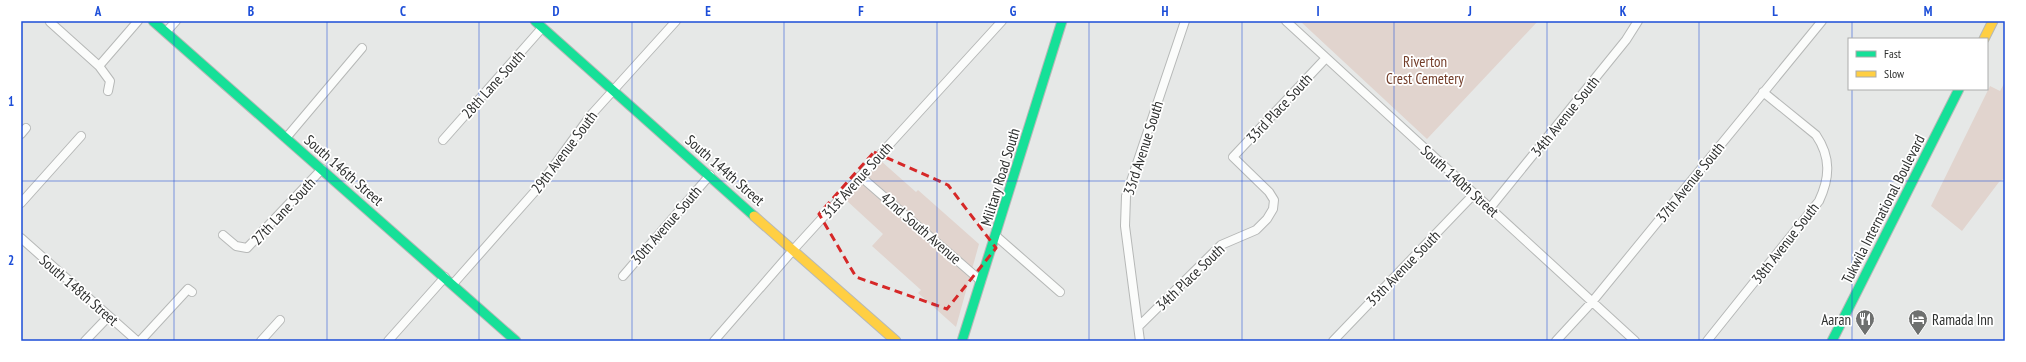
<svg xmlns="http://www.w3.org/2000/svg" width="2026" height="362" viewBox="0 0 2026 362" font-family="'PT Sans Narrow',sans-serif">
  <rect width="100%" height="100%" fill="#e6e8e7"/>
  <path fill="#e1d4ce" d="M1300,21H1538L1427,139Z
    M2005,82V178L1999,182L1962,231L1931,206L1990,86L2000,91Z
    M881,161L916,192L918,190L979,244L956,327L918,293L921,290L872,246L883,234L846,200Z"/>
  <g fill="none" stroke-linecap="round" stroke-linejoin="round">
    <g stroke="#b6b8b7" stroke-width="10">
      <path id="street" d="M1286,21L1635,341
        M50,22L99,66
        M166,32L176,21
        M108,91L110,81L99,66L138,21
        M21,134L26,128
        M286,138L362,48
        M443,140L542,28
        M860,176L981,281
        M21,203L81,136
        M1490,208L1626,40L1638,21
        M223,235L236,246L247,248L322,169
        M996,236L1060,292
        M21,238L137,341
        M623,276L710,175
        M453,284L537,189L591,115L676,21
        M1139,326L1221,245L1256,230L1267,219L1273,209L1274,200L1269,192L1233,157L1326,58
        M85,341L109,316
        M140,341L188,289L192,292
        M261,341L280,320
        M388,341L445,277
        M714,341L794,249L1002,21
        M1140,341L1125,226L1126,196L1185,21
        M1333,341L1474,194
        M1556,341L1592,302L1822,21
        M1707,341L1819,201C1830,178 1831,157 1816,135L1763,92"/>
    </g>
    <g stroke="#b6b8b7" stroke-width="11">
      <path id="fast" d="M153,21L516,341
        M535,21L754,216
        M962,341L1062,21
        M1832,341L1959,89"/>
    </g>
    <g stroke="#b6b8b7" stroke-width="11">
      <path id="slow" d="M1984,39L1993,21
        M754,216L896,341"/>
    </g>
    <use href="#street" stroke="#fbfcfb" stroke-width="8"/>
    <use href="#fast" stroke="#16e098" stroke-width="9"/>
    <use href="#slow" stroke="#ffcf43" stroke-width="9"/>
  </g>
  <path fill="none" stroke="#d62828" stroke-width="3" stroke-dasharray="8 5" stroke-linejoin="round" d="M874,152L948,185L996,248L947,309L856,277L819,214Z"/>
  <path fill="none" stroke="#1d4ed8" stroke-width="1" stroke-opacity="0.55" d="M174,21V341M327,21V341M479,21V341M632,21V341M784,21V341M937,21V341M1089,21V341M1242,21V341M1394,21V341M1547,21V341M1699,21V341M1852,21V39M1852,89V341M21,181H2005"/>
  <defs>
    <g id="restaurant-pin" transform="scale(1)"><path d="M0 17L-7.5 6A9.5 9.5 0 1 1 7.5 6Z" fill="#6e706f" stroke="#fff"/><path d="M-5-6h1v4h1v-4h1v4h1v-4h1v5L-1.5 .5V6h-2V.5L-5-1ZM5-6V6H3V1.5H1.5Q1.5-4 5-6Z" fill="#fff"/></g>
    <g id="hotel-pin" transform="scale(1)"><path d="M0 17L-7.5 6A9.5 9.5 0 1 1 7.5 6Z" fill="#6e706f" stroke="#fff"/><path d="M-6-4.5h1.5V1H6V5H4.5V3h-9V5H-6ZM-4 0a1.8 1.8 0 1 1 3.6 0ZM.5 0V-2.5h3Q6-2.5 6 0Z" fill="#fff"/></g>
  </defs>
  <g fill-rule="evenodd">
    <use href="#restaurant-pin" x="1865" y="319"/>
    <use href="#hotel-pin" x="1918" y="319"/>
  </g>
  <g text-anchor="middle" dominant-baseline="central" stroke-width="3.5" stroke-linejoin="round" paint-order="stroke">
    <g font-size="15" fill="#733d29" stroke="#fff">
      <text x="1425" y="61">Riverton<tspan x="1425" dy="17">Crest Cemetery</tspan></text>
    </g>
    <g font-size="15" fill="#2e302f" stroke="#fff">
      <text transform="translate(493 84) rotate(-48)">28th Lane South</text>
      <text transform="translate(1279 108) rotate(-47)">33rd Place South</text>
      <text transform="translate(1565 116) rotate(-51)">34th Avenue South</text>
      <text transform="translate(1143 148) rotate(-72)">33rd Avenue South</text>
      <text transform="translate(564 152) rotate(-53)">29th Avenue South</text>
      <text transform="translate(344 170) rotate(41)">South 146th Street</text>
      <text transform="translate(725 170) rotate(41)">South 144th Street</text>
      <text transform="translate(1000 177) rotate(-73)">Military Road South</text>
      <text transform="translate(857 180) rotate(-48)">31st Avenue South</text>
      <text transform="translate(1460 181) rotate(42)">South 140th Street</text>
      <text transform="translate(1690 182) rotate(-51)">37th Avenue South</text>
      <text transform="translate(1883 209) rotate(-63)">Tukwila International Boulevard</text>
      <text transform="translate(283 211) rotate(-47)">27th Lane South</text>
      <text transform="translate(666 225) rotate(-49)">30th Avenue South</text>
      <text transform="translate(921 228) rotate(41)">42nd South Avenue</text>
      <text transform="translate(1785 243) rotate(-52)">38th Avenue South</text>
      <text transform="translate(1403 268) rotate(-46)">35th Avenue South</text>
      <text transform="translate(1190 277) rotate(-44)">34th Place South</text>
      <text transform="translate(79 290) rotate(41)">South 148th Street</text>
    </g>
    <g font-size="15" fill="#2e302f" stroke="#fff" text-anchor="end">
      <text x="1851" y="319">Aaran</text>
      <text x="1932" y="319" text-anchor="start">Ramada Inn</text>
    </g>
  </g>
  <rect width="2026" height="362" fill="none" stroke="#ffffff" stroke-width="44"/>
  <rect x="1848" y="38" width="140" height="52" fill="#ffffff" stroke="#abacac"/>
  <rect x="1856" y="51" width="20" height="6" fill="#16e098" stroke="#abacac"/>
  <text x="1884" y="58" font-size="12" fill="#2e302f">Fast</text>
  <rect x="1856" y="71" width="20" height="6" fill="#ffcf43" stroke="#abacac"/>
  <text x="1884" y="78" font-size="12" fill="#2e302f">Slow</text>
  <rect x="22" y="22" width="1982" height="318" fill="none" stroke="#1d4ed8" stroke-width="1.5"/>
  <g font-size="13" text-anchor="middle" font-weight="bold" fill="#1d4ed8">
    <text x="98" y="16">A</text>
    <text x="251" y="16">B</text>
    <text x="403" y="16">C</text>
    <text x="556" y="16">D</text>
    <text x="708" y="16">E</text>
    <text x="861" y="16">F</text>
    <text x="1013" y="16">G</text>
    <text x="1165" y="16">H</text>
    <text x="1318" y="16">I</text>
    <text x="1470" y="16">J</text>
    <text x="1623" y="16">K</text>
    <text x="1775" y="16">L</text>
    <text x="1928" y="16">M</text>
    <text x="11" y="106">1</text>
    <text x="11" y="265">2</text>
  </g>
</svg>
